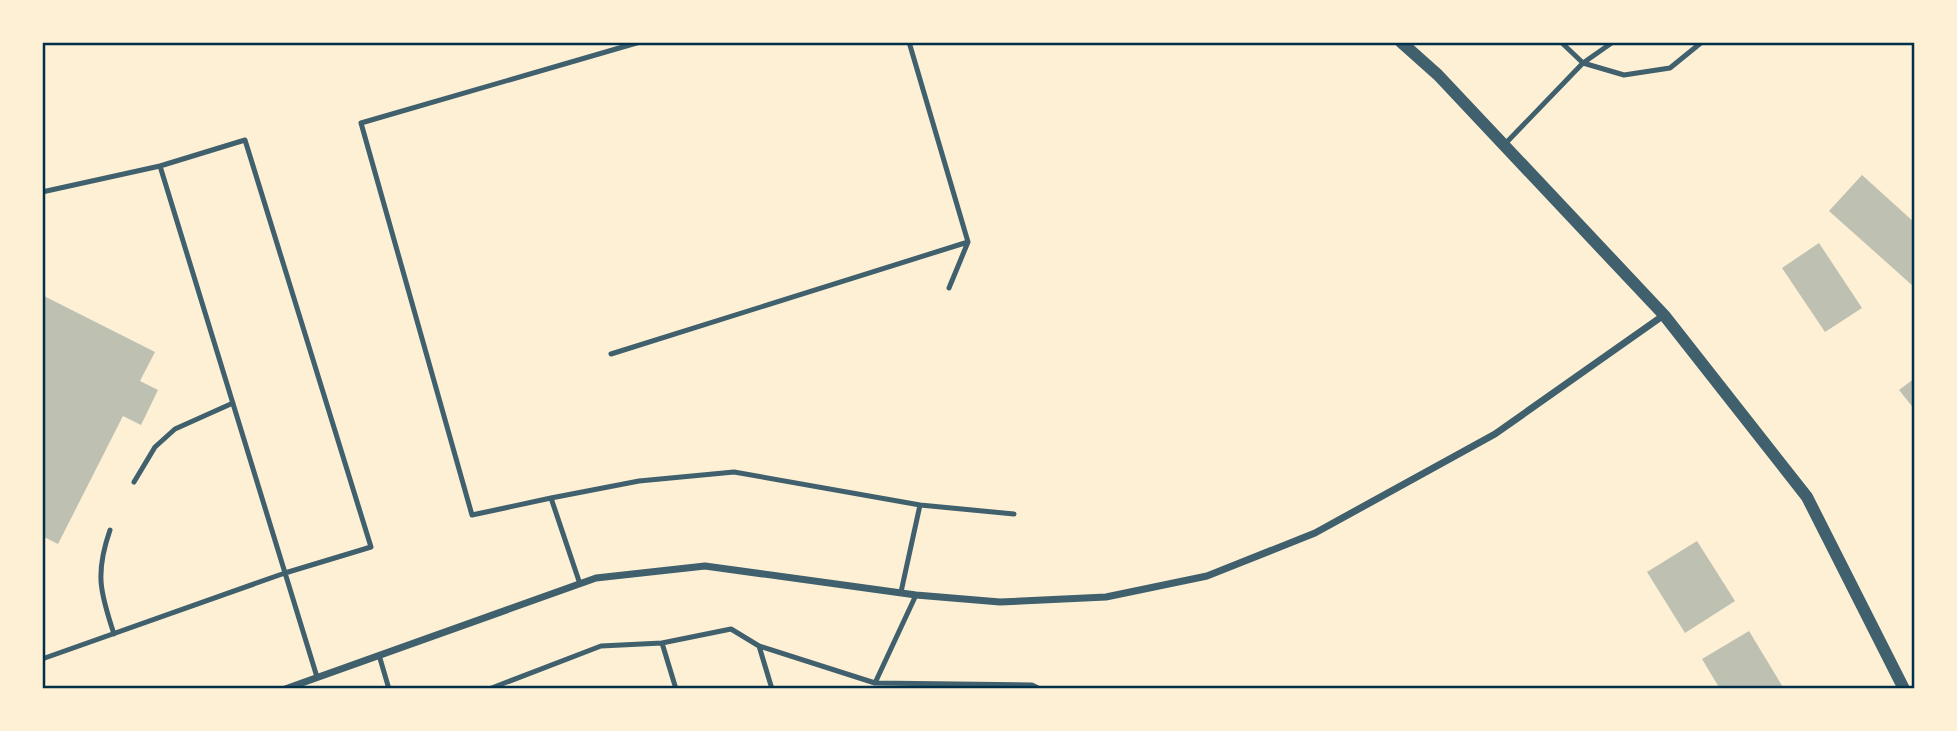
<svg xmlns="http://www.w3.org/2000/svg" width="1957" height="731" viewBox="0 0 1957 731" font-family="Figtree,sans-serif">
  <rect width="100%" height="100%" fill="#fdf0d5"/>
  <path fill="#bec0b2" d="M1862,175L1915,223L1913,286L1829,211Z
    M1819,243L1862,308L1825,332L1782,268Z
    M42,295L155,352L140,381L158,390L141,425L123,416L58,544L42,536Z
    M1915,378V410L1899,390Z
    M1697,541L1735,601L1685,633L1647,572Z
    M1749,631L1784,689H1720L1702,659Z"/>
  <g fill="none" stroke-linecap="round" stroke-linejoin="round">
    <path stroke="#3f606c" stroke-width="5" d="M909,42L968,242L949,288
      M1561,42L1583,63L1613,42
      M1504,145L1583,63L1624,75L1670,68L1702,42
      M160,166L317,677
      M42,192L160,166L245,140L371,547L285,573L42,659
      M611,354L968,242
      M134,482L155,447L175,429L233,403
      M551,498L472,515L361,123L640,42
      M920,505L1014,514
      M110,530C95,573 100,592 114,634
      M580,584L551,498L639,481L734,472L920,505L901,592
      M379,655L389,689
      M875,683L1032,685
      M489,689L601,646L662,643
      M676,689L662,643L731,629L759,646
      M772,689L759,646L875,683L916,595
      M1030,689L1032,685L1040,689"/>
    <path stroke="#3f606c" stroke-width="7" d="M285,689L596,578L705,566L916,595L1000,602L1106,597L1207,576L1315,533L1495,434L1664,315"/>
    <path stroke="#3f606c" stroke-width="12" d="M1401,42L1438,75L1664,315L1807,497L1904,689"/>
  </g>
  <rect width="1957" height="731" fill="none" stroke="#fdf0d5" stroke-width="88"/>
  <rect x="44" y="44" width="1869" height="643" fill="none" stroke="#003049" stroke-width="2.5"/>
</svg>
